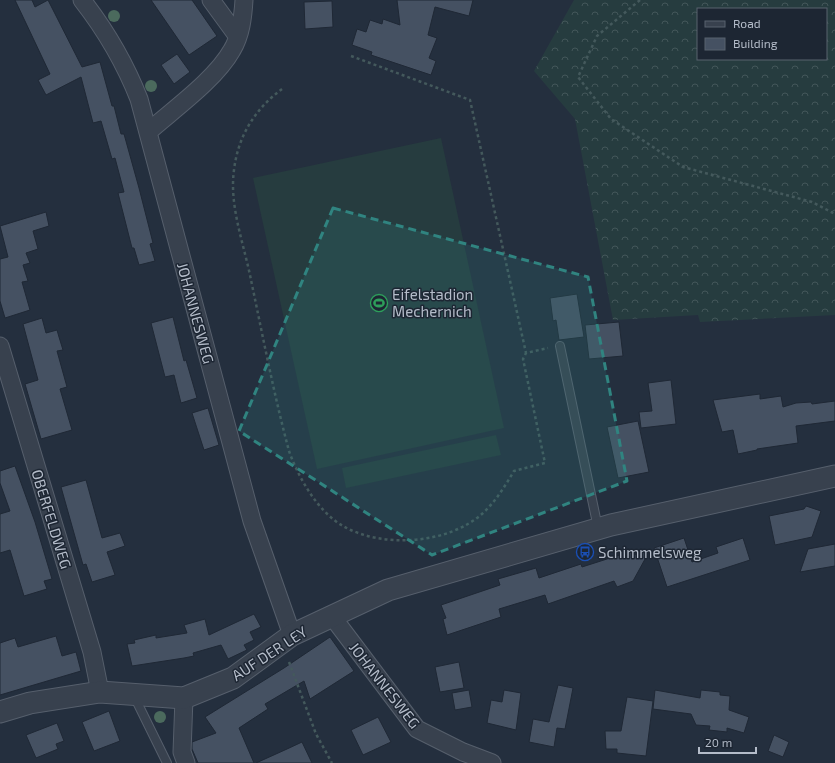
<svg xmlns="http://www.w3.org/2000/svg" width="835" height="763" viewBox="0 0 835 763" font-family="'Exo 2',sans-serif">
  <defs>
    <pattern id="forest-crowns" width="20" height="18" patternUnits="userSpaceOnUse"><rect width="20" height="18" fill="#263c3f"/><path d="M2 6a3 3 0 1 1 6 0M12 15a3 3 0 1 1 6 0" fill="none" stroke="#435659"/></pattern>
  </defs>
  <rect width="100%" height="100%" fill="#242f3e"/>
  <path fill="#263c3f" d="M441,138L504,428L317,469L253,178Z
    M496,435L501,455L346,488L342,468Z"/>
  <path fill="url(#forest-crowns)" fill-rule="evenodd" d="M574,0H835V315L700,322L698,315L613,320L575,119L534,71ZM698,9H826V59H698Z"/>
  <path fill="#455162" stroke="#1f2835" d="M15,0H32L35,7L48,0L82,67L100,62L112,106H114L121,134H124L139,188L153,243L150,244L155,261L139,265L134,248H132L118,193L124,192L115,158L112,159L101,121L93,123L81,77L46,95L38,80L50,74Z
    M151,0H192L217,36L189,55Z
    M397,0H473L469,16L435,7L428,35L437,38L429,58L436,61L431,75L371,55L372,52L352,45L357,29L366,32L370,20L382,24L383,19L400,25Z
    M332,1L333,27L305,29L304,2Z
    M177,54L190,72L174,84L161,65Z
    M46,212L49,226L33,231L38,249L26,253L30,263L23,265L28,281L22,282L30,310L5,318L0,301V259L8,257L0,226Z
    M577,294L584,337L559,340L556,320L553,321L550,298Z
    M173,317L184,361L186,360L197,398L181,403L174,375L165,377L151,323Z
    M42,318L46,333L57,330L59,337L63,350L57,351L67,387L60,389L72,430L41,439L25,384L38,380L23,324Z
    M619,322L623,356L589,359L585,325Z
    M671,380L676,424L641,428L639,412L652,411L648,383Z
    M760,394V399L781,396L783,407L796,403L811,402L812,404L835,401V421L796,426L798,443L757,449V450L738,454L733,430L722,432L713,400Z
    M208,408L219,445L204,450L192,413Z
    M638,421L649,472L618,478L607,427Z
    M15,466L35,522L52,579L44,581L47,589L24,596L10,550L0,553V514L10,511L0,483V471Z
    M86,480L102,538L120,533L125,546L107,552L115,575L92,582L86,564L83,565L61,487Z
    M806,506L821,511L812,537L775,545L769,516L804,509Z
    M684,538L692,562L718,553L716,547L743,538L750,560L667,587L654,548Z
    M835,544V566L800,572L808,549Z
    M650,550L633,581L617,587L614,581L548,604L545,595L499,609L501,617L447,635L443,619L446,618L441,605L500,585L498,579L536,568L539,578L581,564L582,567L632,551L633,555Z
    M254,614L261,627L250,632L254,640L244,645L247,650L228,659L221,645L193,653L194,656L184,658L132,666L127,644L135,643L134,640L156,635V638L187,633L184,625L205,619L209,635Z
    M56,636L62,656L76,652L81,671L0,695V643L15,638L18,647Z
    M330,637L354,671L310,699L304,681L265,704L268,709L239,728L254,763H198L192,749V742L216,733L205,717L284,668Z
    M459,662L464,688L440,692L435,667Z
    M558,685L573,688L565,729L557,728L554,747L529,742L533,719L549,722Z
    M469,690L472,707L455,710L452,693Z
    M504,690L521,693L516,730L487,723L491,700L502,702Z
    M655,690L700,698L701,690L720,692V695L730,696L729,710L749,717L744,733L727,728V732L709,730L710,726L696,725L691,714L653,709Z
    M627,697L653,701L646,756L617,753V749H606L605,731H621Z
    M109,711L120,741L94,751L82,722Z
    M378,717L391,742L363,755L351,730Z
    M57,723L64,741L56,744L58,749L36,758L26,735Z
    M774,735L789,742L783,757L768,751Z
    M302,742L312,763H256L287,749Z"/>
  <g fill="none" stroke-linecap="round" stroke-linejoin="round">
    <g stroke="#565f6c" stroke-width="10">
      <path id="service" d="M560,346L598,528
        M134,696L167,763"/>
    </g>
    <g stroke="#565f6c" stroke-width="19">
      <path id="minor" d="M82,0C107,32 124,61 139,99L252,521L292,635
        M211,0L238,37
        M148,132C174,109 215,80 232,50C241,35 243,17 244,0
        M0,346L92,652L100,692
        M331,615L417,729L463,752L492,763
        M184,698L182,752L186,763"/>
    </g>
    <g stroke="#565f6c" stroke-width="23">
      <path id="tertiary" d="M0,712L30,703L100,692L184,698L233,678L292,635L388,590L611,525L835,476"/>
    </g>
    <path stroke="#44595c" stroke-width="2.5" stroke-dasharray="3 3" stroke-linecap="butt" d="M640,0L597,36L578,77L611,119L683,167L812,202L835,214
      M351,56L470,100L526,353L548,348
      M282,89C255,109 238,136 234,170C229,206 244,244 251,280C263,337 274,395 289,451C298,477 318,512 343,526C383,549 449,544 483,513C496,501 505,486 514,471L545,463L523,359L526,353
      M289,662L316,734L332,763"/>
    <use href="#service" stroke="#38414e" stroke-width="8"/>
    <use href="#minor" stroke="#38414e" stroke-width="17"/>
    <use href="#tertiary" stroke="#38414e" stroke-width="21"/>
  </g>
  <g fill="#4b6a5d">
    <circle cx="114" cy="16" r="6"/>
    <circle cx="151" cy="86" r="6"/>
    <circle cx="160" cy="717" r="6"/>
  </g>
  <path fill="#308480" fill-opacity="0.2" stroke="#308480" stroke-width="3" stroke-dasharray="8 5" stroke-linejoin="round" d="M333,208L588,277L627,481L432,555L239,431Z"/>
  <defs>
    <g id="stadium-ring" transform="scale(0.9)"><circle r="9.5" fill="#1d2633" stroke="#2e9e5b" stroke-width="1.5"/><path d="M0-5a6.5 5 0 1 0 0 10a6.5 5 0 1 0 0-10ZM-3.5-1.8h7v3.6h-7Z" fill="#2e9e5b"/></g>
    <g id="bus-ring" transform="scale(0.9)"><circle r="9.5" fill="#1d2633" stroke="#1a4fb4" stroke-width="1.5"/><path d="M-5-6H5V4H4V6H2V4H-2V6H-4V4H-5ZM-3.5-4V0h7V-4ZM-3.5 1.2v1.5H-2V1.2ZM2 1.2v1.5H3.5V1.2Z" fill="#1a4fb4"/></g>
  </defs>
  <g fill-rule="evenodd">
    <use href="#stadium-ring" x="379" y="303"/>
    <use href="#bus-ring" x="585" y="552"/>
  </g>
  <g text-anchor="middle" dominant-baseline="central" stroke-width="3" stroke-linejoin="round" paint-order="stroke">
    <g font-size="15" fill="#b4bcc9" stroke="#1d2633" text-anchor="start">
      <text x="392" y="294">Eifelstadion<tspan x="392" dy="17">Mechernich</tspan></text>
      <text x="598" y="552">Schimmelsweg</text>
    </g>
    <g font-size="15" fill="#b4bcc9" stroke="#1d2633">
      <text transform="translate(196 313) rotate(75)">JOHANNESWEG</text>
      <text transform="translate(52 519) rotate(73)">OBERFELDWEG</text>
      <text transform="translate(269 653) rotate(-33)">AUF DER LEY</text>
      <text transform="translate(385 685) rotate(52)">JOHANNESWEG</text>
    </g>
  </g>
  <rect x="697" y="8" width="130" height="52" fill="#1d2633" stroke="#59626f"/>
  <rect x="705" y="21" width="20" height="6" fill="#38414e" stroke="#59626f"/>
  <text x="733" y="28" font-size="12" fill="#b4bcc9">Road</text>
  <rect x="705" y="38" width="20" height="12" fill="#455162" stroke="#59626f"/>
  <text x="733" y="48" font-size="12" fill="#b4bcc9">Building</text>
  <path d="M699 747v6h57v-6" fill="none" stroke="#b4bcc9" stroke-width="2"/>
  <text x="705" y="747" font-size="12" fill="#b4bcc9" stroke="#1d2633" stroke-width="3" paint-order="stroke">20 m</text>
</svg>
